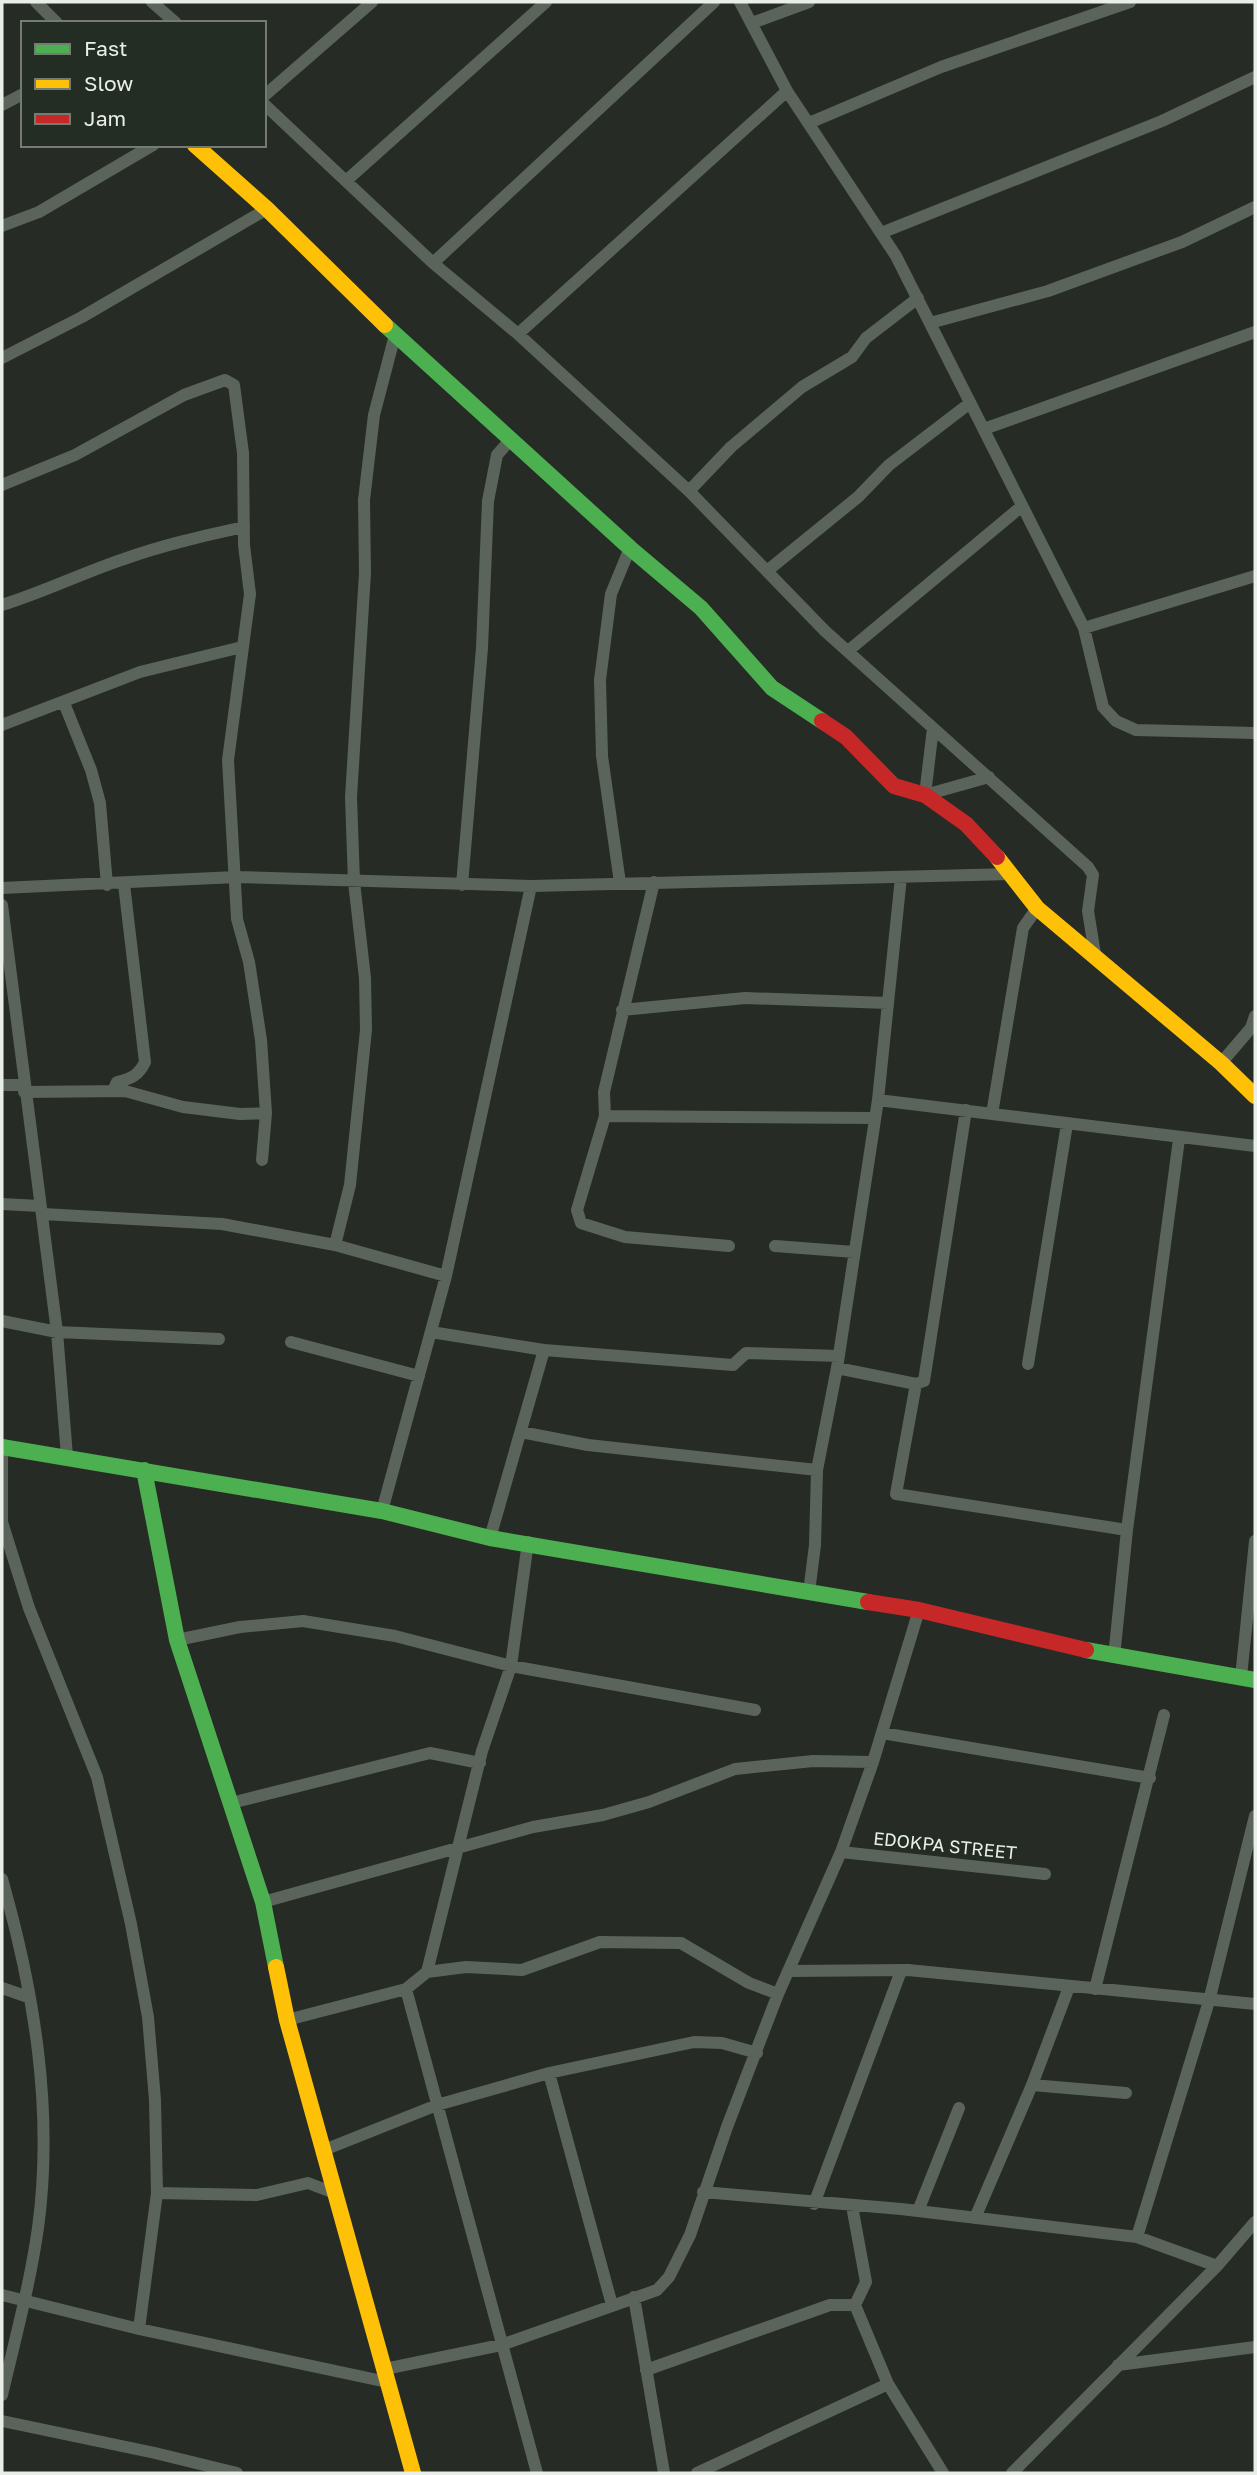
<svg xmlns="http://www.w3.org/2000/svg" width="1257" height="2475" font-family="'Golos Text',sans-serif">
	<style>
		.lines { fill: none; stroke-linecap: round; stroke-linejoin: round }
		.street { stroke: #5b645a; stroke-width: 12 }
		.fast { stroke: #4caf50; stroke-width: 16 }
		.slow { stroke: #ffc107; stroke-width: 16 }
		.jam { stroke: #c62828; stroke-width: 16 }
		.labels { text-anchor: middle; stroke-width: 5; stroke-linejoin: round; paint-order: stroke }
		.street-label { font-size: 18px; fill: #e9efe8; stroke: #242d23 }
	</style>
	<rect width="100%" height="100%" fill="#262b25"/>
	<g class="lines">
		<path class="street" d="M36,2L57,23
			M152,2L176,23
			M740,2L787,91L896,256L1084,628L1103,707L1116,721L1136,730L1255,733
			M752,23L809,2
			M264,96L372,2
			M264,104L433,263L518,334L689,491L825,631L1088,867L1093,875L1088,911L1095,954
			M2,105L23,94
			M809,123L941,67L1130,2
			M347,180L546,2
			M2,226L39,212L153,145
			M881,233L1162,121L1255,77
			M433,263L714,2
			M930,323L1048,291L1182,242L1255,207
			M518,334L787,91
			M2,358L82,317L267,209
			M984,429L1255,332
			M2,485L75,455L184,395L225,380L234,385L243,453L244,545L250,594L228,760L237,919L249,962L261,1040L266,1113L262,1160
			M689,491L731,447L802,387L852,357L866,338L918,298
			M767,571L858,497L889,465L970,403
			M2,605C44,592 82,573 124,559C163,545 203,536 244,527
			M1084,628L1255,576
			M848,651L1022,506
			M64,703L91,770L100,803L107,885
			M2,725L140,672L242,647
			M933,728L925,795L989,777
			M654,882L604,1092L605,1116L873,1118
			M620,883L602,756L600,680L611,594L630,548
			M462,885L482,648L488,501L497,455L511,439
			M2,888L236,877L531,886L1012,874
			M2,905L57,1332L67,1456
			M622,1010L745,998L888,1003
			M1221,1063L1251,1028L1255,1016
			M2,1085H23
			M113,1091L117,1082C131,1079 139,1075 145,1062L124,884
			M24,1092L125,1091L183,1107L240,1114L266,1113
			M878,1100L1255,1146
			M992,1114L1023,928L1037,908
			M605,1116L577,1210L581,1223L625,1237L729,1246
			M2,1204L39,1206
			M43,1214L222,1224L335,1245L446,1276
			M335,1245L350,1185L366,1030L365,978L354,882L351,797L365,573L364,500L374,415L395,335
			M775,1246L854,1252
			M2,1321L57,1332L219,1339
			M431,1332L544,1350L733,1365L746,1353L839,1356
			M291,1342L419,1376
			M1028,1364L1067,1124
			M837,1368L916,1384L924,1381L966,1110
			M916,1384L896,1494L1127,1530
			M521,1432L588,1445L817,1470
			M2,1447V1522L29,1608L97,1777L131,1924L148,2017L155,2100L157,2193L139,2329
			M382,1511L446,1276L531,886
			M490,1538L544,1350
			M809,1592L815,1545L817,1470L837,1368L878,1100L901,877
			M177,1640L240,1627L303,1621L395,1636L511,1666L755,1710
			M1114,1657L1127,1530L1179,1139
			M1241,1677L1255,1541
			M882,1733L1150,1778
			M231,1803L430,1753L480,1763
			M841,1852L1045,1874
			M2,1879C34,1991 54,2110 38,2228C30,2284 15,2340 2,2395
			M263,1902L533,1827L603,1815L649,1802L735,1769L813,1761L873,1762
			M788,1971L908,1970L1255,2004
			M427,1972L482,1751L511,1666L528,1542
			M2,1988L28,1997
			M406,1989L537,2473
			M1095,1989L1164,1715
			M287,2020L406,1989L427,1972L466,1967L522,1970L600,1942L681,1943L749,1983L778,1994
			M549,2073L612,2305
			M1032,2085L1126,2093
			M324,2150L437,2105L549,2073L694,2042L722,2043L757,2053
			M703,2192L901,2209L1137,2237L1217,2266
			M157,2193L257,2195L308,2183L337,2194
			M814,2204L901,1971
			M852,2206L866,2282L855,2305
			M918,2211L959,2108
			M975,2218L1032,2085L1069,1987
			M1137,2237L1209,2001L1255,1816
			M2,2295L139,2329L387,2382
			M634,2297L664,2473
			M855,2305L888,2384L943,2473
			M1118,2365L1255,2347
			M385,2369L501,2345L657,2290L669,2277L690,2235L727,2127L778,1994L841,1852L873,1762L919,1610
			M646,2370L830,2305H855
			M2,2421L155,2453L237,2473
			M697,2473L888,2384
			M1012,2473L1217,2266L1255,2222"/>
		<path class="fast" d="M385,325L630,548L701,608L772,688L822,721
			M2,1447L382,1511L490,1538L868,1602
			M144,1470L177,1640L263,1902L276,1967
			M1086,1650L1255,1680"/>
		<path class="slow" d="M195,145L267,209L385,325
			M997,857L1037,908L1221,1063L1255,1096
			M276,1967L287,2020L413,2473"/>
		<path class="jam" d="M822,721L846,737L894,786L925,795L966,824L997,857
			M868,1602L919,1610L1086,1650"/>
	</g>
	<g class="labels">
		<g class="street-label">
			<text transform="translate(945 1846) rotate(6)" y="6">EDOKPA STREET</text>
		</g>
	</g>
	<rect width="1257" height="2475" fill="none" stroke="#e9efe8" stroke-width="7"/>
	<rect x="21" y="21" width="245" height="126" fill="#242d23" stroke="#737b72" stroke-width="2"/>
	<rect x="35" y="44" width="35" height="10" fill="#4caf50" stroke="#737b72" stroke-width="2"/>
	<text x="84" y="56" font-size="21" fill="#e9efe8">Fast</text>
	<rect x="35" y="79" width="35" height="10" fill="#ffc107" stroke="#737b72" stroke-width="2"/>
	<text x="84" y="91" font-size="21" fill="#e9efe8">Slow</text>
	<rect x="35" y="114" width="35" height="10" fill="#c62828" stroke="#737b72" stroke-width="2"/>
	<text x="84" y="126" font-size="21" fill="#e9efe8">Jam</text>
</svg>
